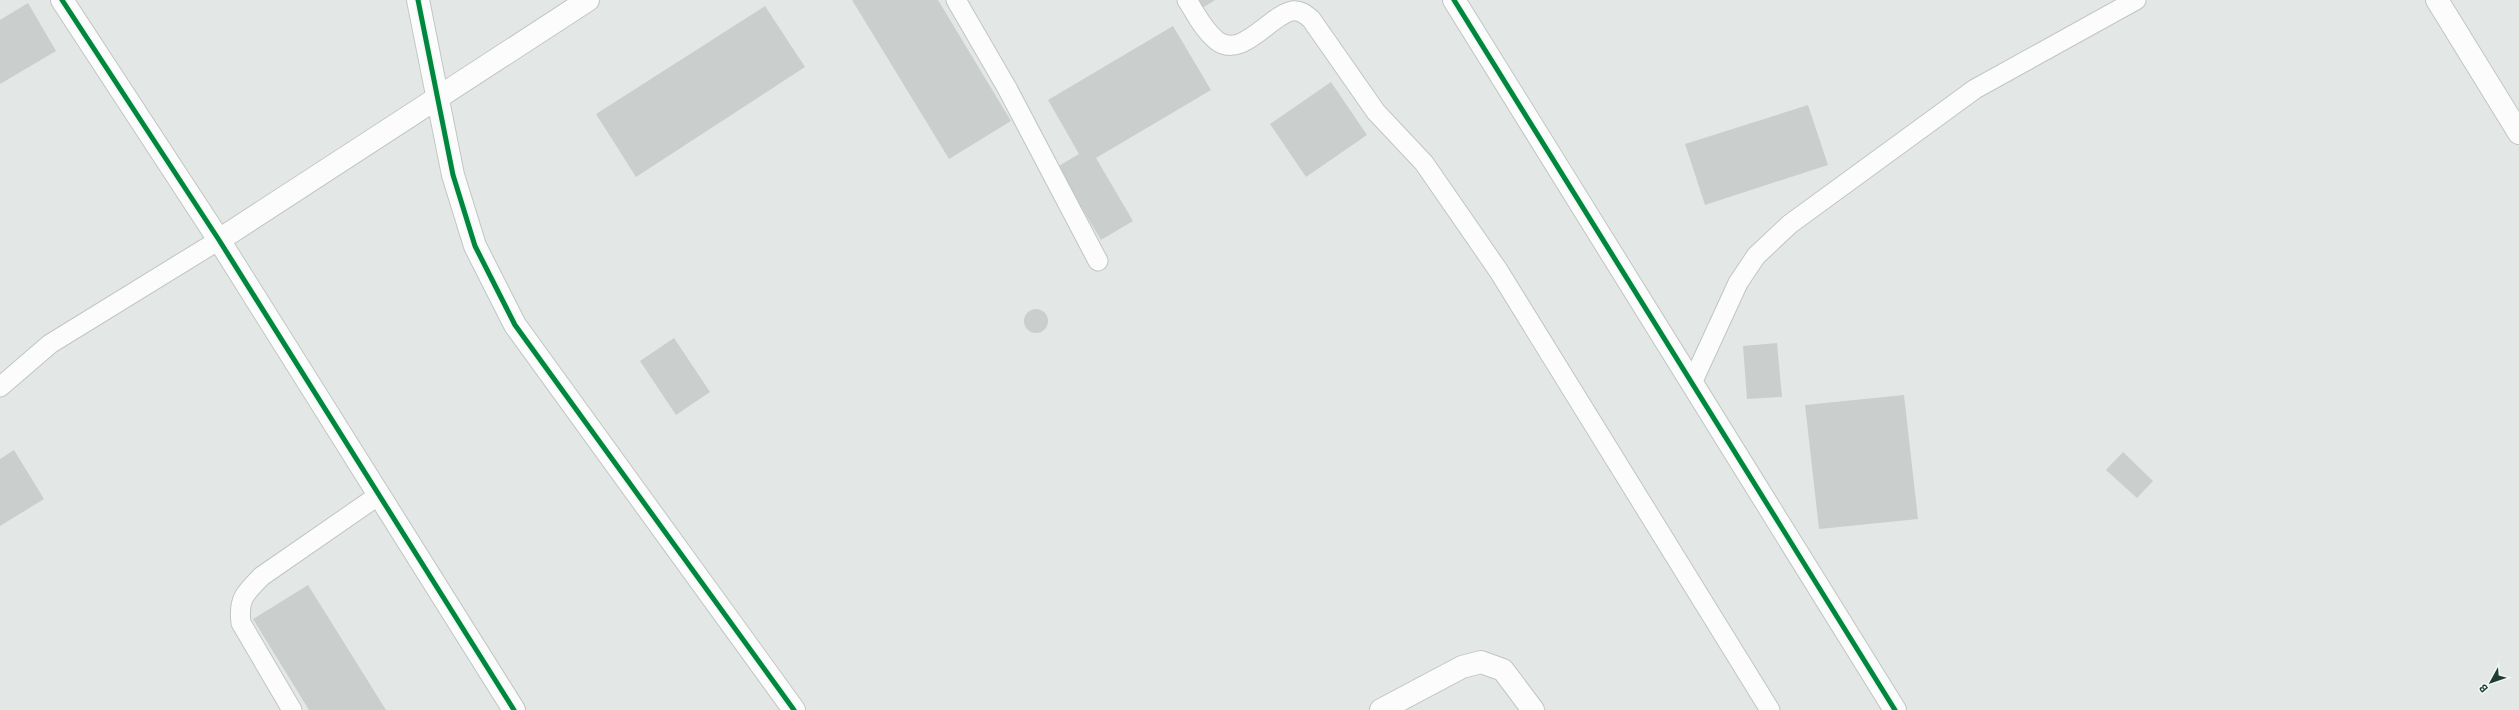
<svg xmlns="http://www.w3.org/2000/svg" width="2519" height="710" font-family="'PT Sans',sans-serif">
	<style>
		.building { fill: #cacfcd }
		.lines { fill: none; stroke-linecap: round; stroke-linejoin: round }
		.service-casing { stroke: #c0c5c3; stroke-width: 21 }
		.minor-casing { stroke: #c0c5c3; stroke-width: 24 }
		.service { stroke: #fbfcfb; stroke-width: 19 }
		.minor { stroke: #fbfcfb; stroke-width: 22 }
		.cycleway-casing { stroke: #f0f8f4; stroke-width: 8 }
		.cycleway { stroke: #00873e; stroke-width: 5 }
	</style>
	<rect width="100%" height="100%" fill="#e3e8e6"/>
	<path class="building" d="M852,0H938L1011,121L949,159Z
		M1196,0H1215L1201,9Z
		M28,3L56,51L0,84V20Z
		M765,6L805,67L636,177L596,114Z
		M1173,26L1211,90L1096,158L1133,221L1101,240L1057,167L1079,154L1048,100Z
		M1331,82L1367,135L1306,177L1270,124Z
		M1808,105L1828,165L1705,205L1685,144Z
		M1024 321a12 12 0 1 1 24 0a12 12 0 1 1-24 0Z
		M674,338L710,392L676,415L640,361Z
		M1777,343L1782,397L1747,399L1743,346Z
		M1904,395L1918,519L1819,529L1805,405Z
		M14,450L44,499L0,526V459Z
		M2123,452L2153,481L2137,498L2106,470Z
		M308,585L386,710H309L253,619Z"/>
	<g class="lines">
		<g class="service-casing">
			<path id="service" d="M956,0L1007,88L1098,261
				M1187,0C1196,14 1203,29 1216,40C1241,61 1270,15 1292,11C1300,10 1305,14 1311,19L1376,112L1424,163L1498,270L1770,710
				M1692,383L1738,283L1756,256L1790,224L1975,89L2136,0
				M0,387L50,344L219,240
				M292,710L241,623C238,599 245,593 262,576L379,495"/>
		</g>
		<g class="minor-casing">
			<path id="minor" d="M62,0L219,240L514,710
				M418,0L453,175L475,246L515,325L794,710
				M1454,0L1895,710
				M2437,0L2519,133
				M219,240L588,0
				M1381,710L1462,667L1481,662L1503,670L1533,710"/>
		</g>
		<use href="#service" class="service"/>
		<use href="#minor" class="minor"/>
		<g class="cycleway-casing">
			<path id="cycleway" d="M62,0L219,240L514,710
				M418,0L453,175L475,246L515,325L794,710
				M1454,0L1895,710"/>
		</g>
		<use href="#cycleway" class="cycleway"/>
	</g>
	<g transform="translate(2491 682) rotate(230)" stroke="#f0f8f4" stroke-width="3" paint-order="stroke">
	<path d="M0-3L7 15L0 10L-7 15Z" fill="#203b35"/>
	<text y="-6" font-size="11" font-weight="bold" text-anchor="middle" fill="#203b35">B</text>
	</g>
</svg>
